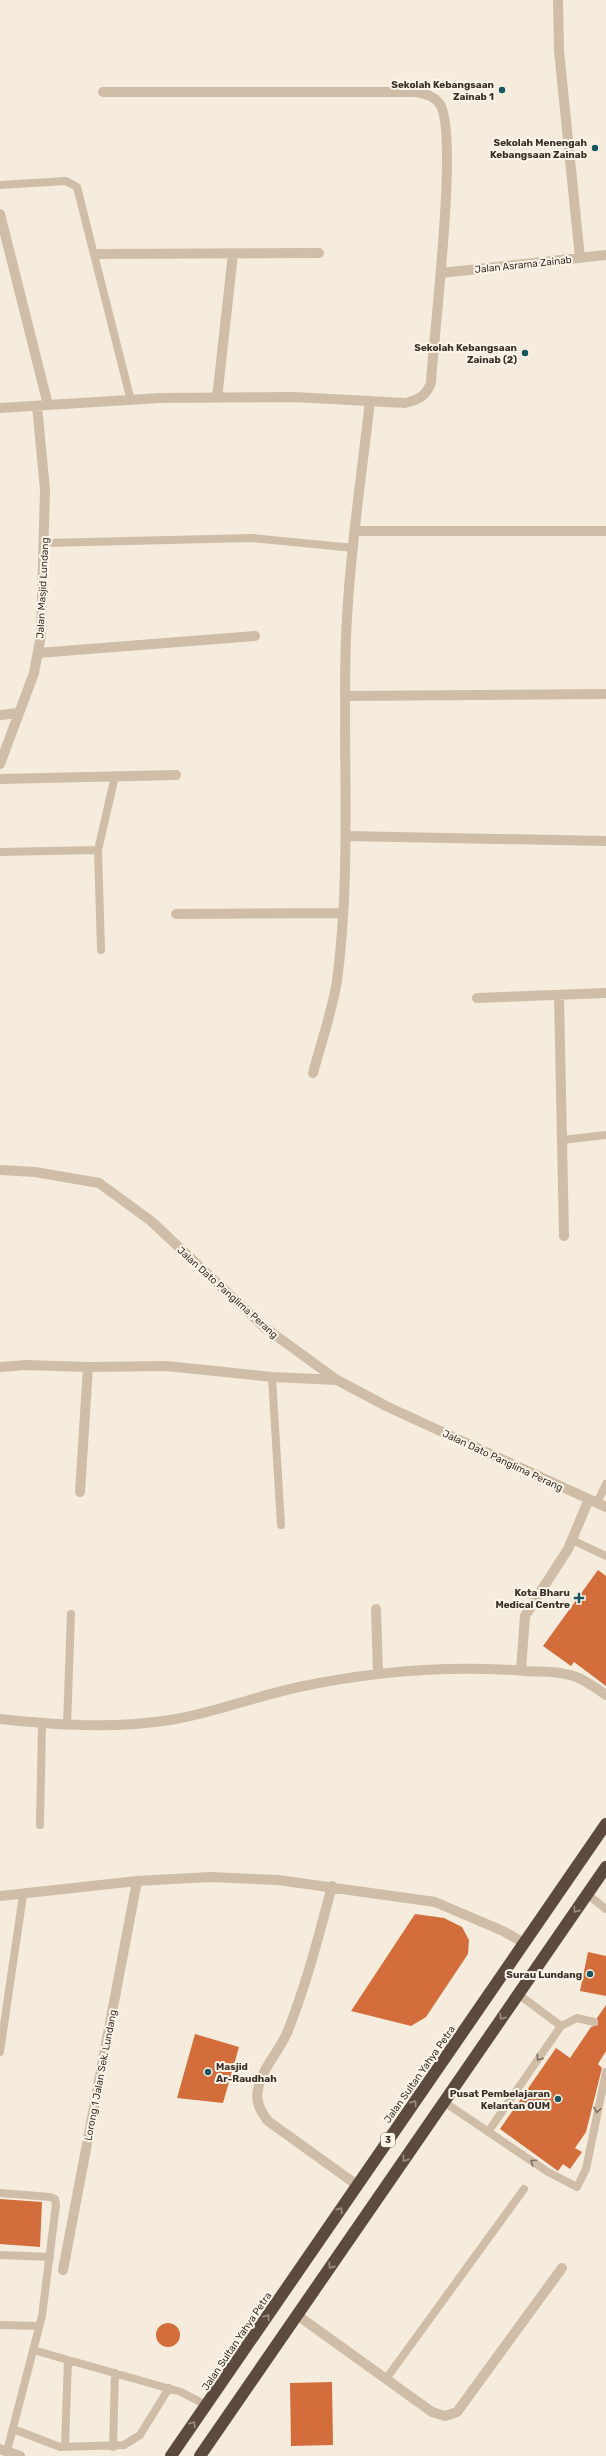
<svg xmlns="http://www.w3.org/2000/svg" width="606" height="2456" font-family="Rubik,sans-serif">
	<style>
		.building { fill: #d36e3c }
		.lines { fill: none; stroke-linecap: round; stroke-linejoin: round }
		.lane { stroke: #cfbda7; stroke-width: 8 }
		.street { stroke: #cfbda7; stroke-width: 10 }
		.highway { stroke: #5d4a3e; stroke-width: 12 }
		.oneway { stroke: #9d8e83 }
		.oneway2 { stroke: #7e6f61 }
		.poi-dot { fill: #185661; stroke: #fcf5ea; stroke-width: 1.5 }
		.labels { text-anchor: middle; stroke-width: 4; stroke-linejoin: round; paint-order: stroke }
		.shield { fill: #fcf5ea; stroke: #756b62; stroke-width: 1 }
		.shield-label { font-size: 9px; font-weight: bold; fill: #3b3028 }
		.poi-label { font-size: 10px; font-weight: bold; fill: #3b3028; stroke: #fcf5ea; text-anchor: end }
		.street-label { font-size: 10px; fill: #3b3028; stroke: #fcf5ea }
	</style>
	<rect width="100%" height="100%" fill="#f5ecdd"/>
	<path class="building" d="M598,1570L606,1576V1686L574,1662L571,1666L543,1646Z
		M415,1914L444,1918L462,1927L469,1940L468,1954L426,2017L411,2026L351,2011Z
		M588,1952L606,1956V1996L580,1991Z
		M606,2005V2051L598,2064L602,2068L586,2132L575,2148L582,2152L570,2169L563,2164L558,2171L500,2129L556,2048L570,2058L591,2027L598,2025L597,2018Z
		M195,2034L239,2047L223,2103L177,2098Z
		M0,2199L42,2202L40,2247L0,2244Z
		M156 2335a12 12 0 1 1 24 0a12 12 0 1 1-24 0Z
		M332,2382L333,2445L291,2446L290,2383Z"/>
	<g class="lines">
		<path class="lane" d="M0,185L66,181L77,187L131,401
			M45,543L252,538L354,548
			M0,852L98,850
			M101,950L98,850L115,776
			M562,1140L606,1135
			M272,1377L281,1525
			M597,1503L606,1484
			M572,1540L606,1556
			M67,1725L71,1614
			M40,1825L42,1724
			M587,1894L606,1909
			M518,1994L561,2026L577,2018L594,2022
			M0,2052L23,1895
			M444,2102L548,2172L577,2187L586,2169L606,2072
			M488,2132L561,2026
			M0,2193L50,2197L55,2199L56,2205L42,2316L7,2451
			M0,2255L50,2257
			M0,2325L39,2326
			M33,2350L181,2392L206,2405
			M386,2379L524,2189
			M13,2429L60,2447L124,2445L140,2435L169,2388
			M65,2447L68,2360
			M113,2447L115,2373"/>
		<path class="street" d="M558,0L559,51L580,258
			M0,214L48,405
			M95,254L319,253
			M441,273L606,255
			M217,398L233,254
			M0,408L160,398L294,397L405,403C418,400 426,396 431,383C433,339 460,128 439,103C433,95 424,93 415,92H103
			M356,531H606
			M38,653L255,636
			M345,696L606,694
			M0,715L18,713
			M0,764L34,673L41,635L45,490L37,406
			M0,779L176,775
			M346,836L606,841
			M176,914L343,913
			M559,996L564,1236
			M477,998L606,993
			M313,1073C321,1043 332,1012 337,981C352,867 342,752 346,638C349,559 361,480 370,401
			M0,1170L35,1172L99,1183L151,1221L264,1327L337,1380L388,1407L606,1507
			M0,1367L26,1365L88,1367L166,1366L272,1377L337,1380
			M80,1492L88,1367
			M376,1609L378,1673
			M521,1670L525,1616L568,1549L589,1499
			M0,1719C56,1725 114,1729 170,1720C214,1713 256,1696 299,1687C374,1671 449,1665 525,1671C538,1672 552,1671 565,1674C580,1676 593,1686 606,1695
			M332,1886C319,1935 306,1986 287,2033C279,2052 261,2069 258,2090C255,2102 261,2112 268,2121L357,2185
			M0,1896L137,1881L210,1877L278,1880L435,1902L503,1931L524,1943
			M63,2270L137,1881
			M297,2315L432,2412L445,2416L457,2412L562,2268
			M0,2449L20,2456"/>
		<path class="highway" d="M171,2456L606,1824
			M200,2456L606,1867"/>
	</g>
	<defs><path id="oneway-chevron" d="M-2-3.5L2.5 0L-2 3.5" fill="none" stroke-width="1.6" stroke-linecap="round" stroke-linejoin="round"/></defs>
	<g class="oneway">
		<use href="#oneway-chevron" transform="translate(576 1910) rotate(125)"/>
		<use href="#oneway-chevron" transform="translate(502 2017) rotate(125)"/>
		<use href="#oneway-chevron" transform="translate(414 2103) rotate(-55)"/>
		<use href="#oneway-chevron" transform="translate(405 2159) rotate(125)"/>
		<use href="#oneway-chevron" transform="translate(340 2210) rotate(-55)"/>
		<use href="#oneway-chevron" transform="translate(331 2266) rotate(125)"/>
		<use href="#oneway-chevron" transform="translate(267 2317) rotate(-56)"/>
		<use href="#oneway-chevron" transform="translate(193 2424) rotate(-55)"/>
	</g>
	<g class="oneway2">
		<use href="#oneway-chevron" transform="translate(539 2058) rotate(125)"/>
		<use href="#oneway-chevron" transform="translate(597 2110) rotate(102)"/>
		<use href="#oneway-chevron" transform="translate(533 2162) rotate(-146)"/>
	</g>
	<g class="poi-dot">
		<circle cx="502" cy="90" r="4"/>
		<circle cx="595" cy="148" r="4"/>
		<circle cx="525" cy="353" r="4"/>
		<path d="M577 1592h4v4h4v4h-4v4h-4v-4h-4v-4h4z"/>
		<circle cx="590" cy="1974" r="4"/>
		<circle cx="208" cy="2072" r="4"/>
		<circle cx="558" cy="2099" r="4"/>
	</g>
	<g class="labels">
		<rect class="shield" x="381" y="2133" width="14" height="14" rx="3"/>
		<g class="shield-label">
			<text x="388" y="2143">3</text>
		</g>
		<g class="poi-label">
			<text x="494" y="88">Sekolah Kebangsaan<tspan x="494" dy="12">Zainab 1</tspan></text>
			<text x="587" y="146">Sekolah Menengah<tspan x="587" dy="12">Kebangsaan Zainab</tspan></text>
			<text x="517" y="351">Sekolah Kebangsaan<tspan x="517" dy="12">Zainab (2)</tspan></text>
			<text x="570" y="1596">Kota Bharu<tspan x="570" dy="12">Medical Centre</tspan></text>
			<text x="582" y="1978">Surau Lundang</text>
			<text x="216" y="2070" text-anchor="start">Masjid<tspan x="216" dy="12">Ar-Raudhah</tspan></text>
			<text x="550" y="2097">Pusat Pembelajaran<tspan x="550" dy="12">Kelantan OUM</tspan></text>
		</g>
		<g class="street-label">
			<text transform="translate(523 264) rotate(-6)" y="4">Jalan Asrama Zainab</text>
			<text transform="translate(42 588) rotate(-87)" y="4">Jalan Masjid Lundang</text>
			<text transform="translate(228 1292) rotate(42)" y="4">Jalan Dato Panglima Perang</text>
			<text transform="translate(503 1460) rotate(25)" y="4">Jalan Dato Panglima Perang</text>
			<text transform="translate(419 2074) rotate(-55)" y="4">Jalan Sultan Yahya Petra</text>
			<text transform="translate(100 2075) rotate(-79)" y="4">Lorong 1 Jalan Sek. Lundang</text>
			<text transform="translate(236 2341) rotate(-56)" y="4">Jalan Sultan Yahya Petra</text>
		</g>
	</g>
</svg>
